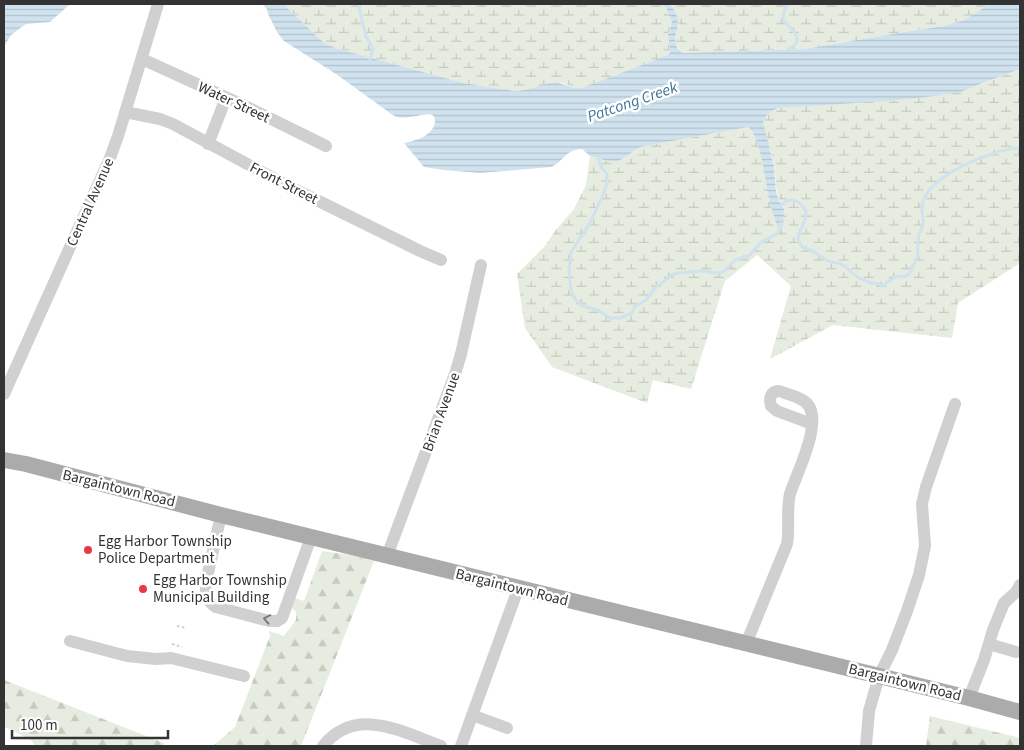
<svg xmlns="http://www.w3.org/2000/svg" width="1024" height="750" font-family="'Source Sans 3',sans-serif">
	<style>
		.forest { fill: url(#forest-firs) }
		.wetland { fill: url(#wetland-marsh) }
		.water { fill: url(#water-rules) }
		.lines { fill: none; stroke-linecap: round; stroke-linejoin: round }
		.stream { stroke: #cfe2ee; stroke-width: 3 }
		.path { stroke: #cdcdcd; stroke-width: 2; stroke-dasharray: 2.5 2.5; stroke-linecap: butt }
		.minor { stroke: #d0d0d0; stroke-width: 12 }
		.major { stroke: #ababab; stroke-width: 16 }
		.oneway { stroke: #7a7a7a }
		.poi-dot { fill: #e63946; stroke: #fff; stroke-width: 2 }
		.labels { text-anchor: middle; stroke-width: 5; stroke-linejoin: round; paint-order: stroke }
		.street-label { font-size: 15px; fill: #333; stroke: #fff }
		.poi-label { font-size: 15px; fill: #333; stroke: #fff; text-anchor: start }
		.water-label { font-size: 16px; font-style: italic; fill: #3f7597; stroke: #fff }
	</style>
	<defs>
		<pattern id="forest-firs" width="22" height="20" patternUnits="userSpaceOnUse" patternTransform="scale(1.25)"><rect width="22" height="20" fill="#e6ecdf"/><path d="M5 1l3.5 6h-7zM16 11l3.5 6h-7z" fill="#c6cbc0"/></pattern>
		<pattern id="wetland-marsh" width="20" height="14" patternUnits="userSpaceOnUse" patternTransform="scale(1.25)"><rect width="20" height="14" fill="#e6ecdf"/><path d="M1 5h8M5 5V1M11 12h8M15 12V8" fill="none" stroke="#c6cbc0"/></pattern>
		<pattern id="water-rules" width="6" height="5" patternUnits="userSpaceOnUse" patternTransform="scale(1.25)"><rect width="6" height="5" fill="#cfe2ee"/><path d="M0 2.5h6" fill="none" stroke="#b2c2cd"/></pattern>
	</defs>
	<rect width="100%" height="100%" fill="#fff"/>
	<path class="forest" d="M322,551L350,555L374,561L301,746H213L235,727L270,636L269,631L284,636L296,620V612L291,607L295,598L304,601Z
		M4,680L164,743V746H35L32,741L4,726Z
		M930,716L1020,738V746H926Z"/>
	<path class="wetland" d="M283,4H990L964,20L944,26L910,31L805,49L683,53C672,42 675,39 679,24L666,8L672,22L668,34L670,52L668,55L584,87L576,88L563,83L525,90L515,91L464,83L335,48L323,42Z
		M1020,69V263L958,303L952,338L833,325L770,359L791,286L757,255L725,281L691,389L653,380L647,403L552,367L525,328L517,274L545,246L555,231L574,209L586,185L590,156L608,161H619L640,147L748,127C762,138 767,192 773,210L784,207C773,193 777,180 774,164C771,151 766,138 763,126C762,116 771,111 778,108L977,86Z"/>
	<path class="water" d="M4,4H70L50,22L26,24L11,35L4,46Z
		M262,4H283L323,42L335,48L464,83L515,91L525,90L555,82L576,88L584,87L668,55L670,52L668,34L672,22L667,10L666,6L668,4C675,8 679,18 678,26C677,32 674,37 676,43C676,48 680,50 683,53L805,49L910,31L944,26L964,20L990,4H1020V69L960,92L927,97L887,101L778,108C771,111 765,115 763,122L774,166L776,192L779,200L784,209L783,226L779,227L777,226C775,218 772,211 770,203C766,186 761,137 748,127L640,147L619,161H608L590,156L582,149C564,150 565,161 551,167L480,173L444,170L424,167L404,143C415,141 433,136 435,122C435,120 435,116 432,115C427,112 407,120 397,117C396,117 391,114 390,113L336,74L284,41L277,32L268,14L267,9Z"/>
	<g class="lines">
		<path class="stream" d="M358,4L366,36L373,49L370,60
			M663,4L666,6
			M788,50C790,48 796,45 797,41C800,35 787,25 783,20C783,14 784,9 788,4
			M598,158L601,167L607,174V184L603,195L590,223L571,252L569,271L571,290L575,299L583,306L598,310L610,318H620L632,313L635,306L646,300L656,287L672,275L678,273L704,271L715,273H721L725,270L735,260L749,256L760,243L778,233L781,223
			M781,207C787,193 807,203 806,215C805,223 799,230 798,238L802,247L812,251L828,261L841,264L846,267L857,277L871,283H875L883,286C887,282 893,278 899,276C902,276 906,278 909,274C910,274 912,268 912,267C913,265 915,263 916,261C919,255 917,242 919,235C920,231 923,228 923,224C924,218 921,212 922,205C928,175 993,149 1020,148"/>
		<path class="path" d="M177,626L186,628
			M172,644L182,647"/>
		<path class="minor" d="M142,59L243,105L326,146
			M125,112L160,119L173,124L286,185L420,251L441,260
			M208,144L226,98
			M4,394L110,158L118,136L158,4
			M221,515L206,582C205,592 206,601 216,607L269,621H277L282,618L311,537
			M387,556L456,371L461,354L481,265
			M70,641L127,656L156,659L171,658L244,676
			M746,644L787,544C790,528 786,511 790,494C796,474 827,416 804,401C797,396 787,394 779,391C770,391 769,399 771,406L777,411L812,424
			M989,644L1016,652
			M969,698L984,660L993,630L1004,603L1016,592L1020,585
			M472,715L507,728
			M323,746C356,705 402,732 441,746
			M461,746L518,589
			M866,746L869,711L879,676L892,650L907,611L919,575L925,546L922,504L926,487L955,404"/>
		<path class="major" d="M4,460L26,464L221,515L969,698L1020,712"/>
	</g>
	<defs><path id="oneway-chevron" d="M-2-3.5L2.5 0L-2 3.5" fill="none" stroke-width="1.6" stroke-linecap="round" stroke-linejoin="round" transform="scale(1.25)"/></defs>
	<use class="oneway" href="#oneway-chevron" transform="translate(267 619) rotate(-169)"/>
	<g class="poi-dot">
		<circle cx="88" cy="550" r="5"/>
		<circle cx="143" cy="589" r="5"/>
	</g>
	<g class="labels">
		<g class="street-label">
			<text transform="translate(234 102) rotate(25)" y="5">Water Street</text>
			<text transform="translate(284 183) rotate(27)" y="5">Front Street</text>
			<text transform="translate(90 202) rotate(-66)" y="5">Central Avenue</text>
			<text transform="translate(441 412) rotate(-70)" y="5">Brian Avenue</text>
			<text transform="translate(119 488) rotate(14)" y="5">Bargaintown Road</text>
			<text transform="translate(512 587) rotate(14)" y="5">Bargaintown Road</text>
			<text transform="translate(905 682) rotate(14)" y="5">Bargaintown Road</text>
		</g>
		<g class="poi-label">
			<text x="98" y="546">Egg Harbor Township<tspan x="98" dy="17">Police Department</tspan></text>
			<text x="153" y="585">Egg Harbor Township<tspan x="153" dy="17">Municipal Building</tspan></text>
		</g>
		<g class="water-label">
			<text transform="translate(632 101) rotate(-19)" y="6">Patcong Creek</text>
		</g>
	</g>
	<rect width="1024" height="750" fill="none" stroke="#333333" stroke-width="10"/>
	<path d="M12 730v8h156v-8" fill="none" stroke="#333333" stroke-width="2.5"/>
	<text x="20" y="730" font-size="15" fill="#333333" stroke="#ffffff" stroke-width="4" paint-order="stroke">100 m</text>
</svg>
